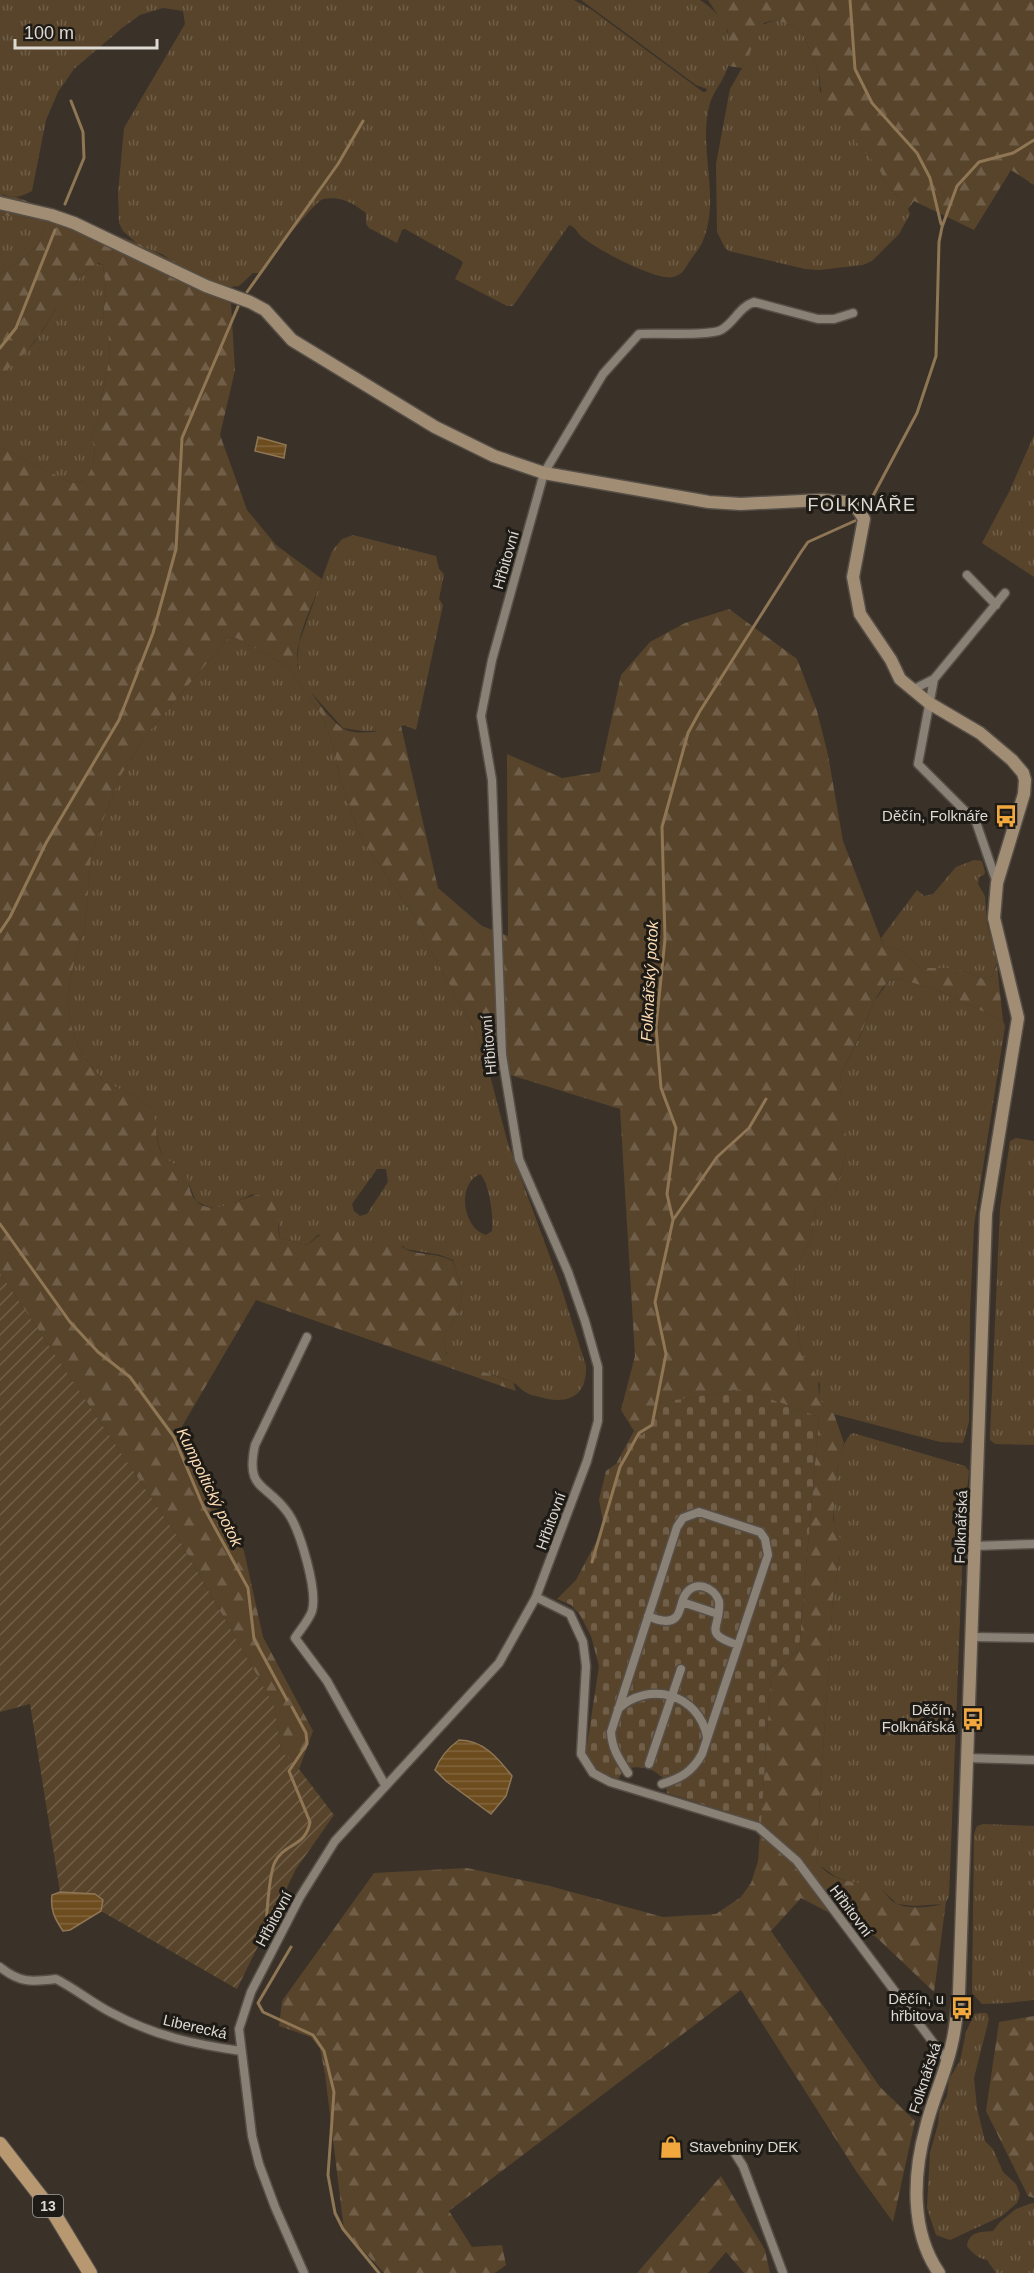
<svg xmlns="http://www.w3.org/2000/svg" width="1034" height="2273" font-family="Helvetica,sans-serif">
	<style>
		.grass { fill: url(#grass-tufts); fill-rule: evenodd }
		.forest { fill: url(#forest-firs) }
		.cemetery { fill: url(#cemetery-stones) }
		.garden { fill: url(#garden-furrows) }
		.water { fill: url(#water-rules); stroke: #8f7654; stroke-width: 1.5 }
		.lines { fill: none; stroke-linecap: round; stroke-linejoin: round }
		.stream { stroke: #8f7654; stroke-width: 3 }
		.street-casing { stroke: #564f47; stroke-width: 11 }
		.secondary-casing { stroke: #564f47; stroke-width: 15 }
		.primary-casing { stroke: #564f47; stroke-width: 16 }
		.street { stroke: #8a8176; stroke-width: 8 }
		.secondary { stroke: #a18d74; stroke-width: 12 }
		.primary { stroke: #b89871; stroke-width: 14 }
		.labels { text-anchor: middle; stroke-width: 6; stroke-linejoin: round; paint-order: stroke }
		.shield { fill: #1e1b16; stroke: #a4a09a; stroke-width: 1.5 }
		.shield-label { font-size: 14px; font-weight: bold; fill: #ded9d3 }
		.street-label { font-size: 15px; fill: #ded9d3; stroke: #1e1b16 }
		.poi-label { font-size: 15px; fill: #ded9d3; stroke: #1e1b16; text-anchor: end }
		.water-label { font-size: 16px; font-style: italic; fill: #fcdbb3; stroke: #1e1b16 }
		.quarter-label { font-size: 18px; letter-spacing: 1.5px; fill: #ded9d3; stroke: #1e1b16 }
	</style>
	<defs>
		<pattern id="grass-tufts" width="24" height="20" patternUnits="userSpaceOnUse" patternTransform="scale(1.5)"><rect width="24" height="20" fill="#58442b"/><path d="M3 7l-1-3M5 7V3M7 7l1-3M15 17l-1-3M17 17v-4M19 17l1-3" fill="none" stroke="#705e49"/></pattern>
		<pattern id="forest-firs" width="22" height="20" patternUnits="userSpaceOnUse" patternTransform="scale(1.5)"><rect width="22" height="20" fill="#58442b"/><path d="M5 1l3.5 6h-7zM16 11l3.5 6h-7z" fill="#705e49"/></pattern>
		<pattern id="cemetery-stones" width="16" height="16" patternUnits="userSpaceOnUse" patternTransform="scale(1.5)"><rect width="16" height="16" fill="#58442b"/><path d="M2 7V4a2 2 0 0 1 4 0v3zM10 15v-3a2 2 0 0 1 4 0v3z" fill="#705e49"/></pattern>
		<pattern id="garden-furrows" width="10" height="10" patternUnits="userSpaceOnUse" patternTransform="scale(1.5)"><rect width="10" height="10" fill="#58442b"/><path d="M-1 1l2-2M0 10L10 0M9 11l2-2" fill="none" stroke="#705e49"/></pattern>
		<pattern id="water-rules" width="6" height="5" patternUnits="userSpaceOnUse" patternTransform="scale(1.5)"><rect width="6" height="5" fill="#6d4c1e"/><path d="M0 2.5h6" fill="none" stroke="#81653e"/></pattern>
	</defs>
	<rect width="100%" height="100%" fill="#3a3229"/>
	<path class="grass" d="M0,0H574L592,10L703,92H706L707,89L696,85L581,0H700C711,7 726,20 728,34C730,43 730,57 728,66C725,79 714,90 710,103C697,149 722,198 702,243C698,251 693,256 689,262C685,269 682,275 673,277C656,281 596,249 582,237C577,233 576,227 569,225L513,306H507L455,279L463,263L462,261L405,229L402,230L397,243L369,228L366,224V213C352,203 342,196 323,199C315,201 267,262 259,273H253L239,286L230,287L212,281L176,264L162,254L141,247L123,231L119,223L118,193L124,128L185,24L183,11L163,8L140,15L122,28L74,69L58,92L46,120L32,191C22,197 9,200 0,192Z
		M775,20L791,25L803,33L819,74L820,91L878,167L886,183L908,209L910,214L899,234L872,261L863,265L819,270L805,269L729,251L725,248L717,232L716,164L730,89L742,68L762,25Z
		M0,215L38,219L44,223C46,246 17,263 0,274Z
		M96,264L103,265L106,290L103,316L108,330L110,354L97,425L91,435C97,451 96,467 84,480L72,483L0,447V377C10,365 23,356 33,344C53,318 67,282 96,264Z
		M1034,435V577L982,543L1009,492Z
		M353,535L436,556L439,569L444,574L439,599L443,605L416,730L404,725L385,731H362L343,728L308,689L301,677L297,662L299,643L332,551L342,539Z
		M229,637L236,638L288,666L323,717L335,752L339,775L360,836L417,921L428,946L474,1028L488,1068L507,1140L561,1287L586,1366C587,1397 567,1405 540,1397C536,1396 530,1395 527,1393C521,1390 518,1385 512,1382C495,1373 467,1371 452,1359C445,1353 444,1347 443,1338L458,1312L463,1293L453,1260L440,1255L406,1249L403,1246H374L364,1243L357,1237L318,1235L307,1245L280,1238L278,1221L253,1194L220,1209L206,1206L196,1201L183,1170L164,1158L159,1146L152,1109L131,1094L104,1082L81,1053L72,1029L68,1005L70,980L77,950L85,927L91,857L98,833L120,777L146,735ZM377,1169H386L388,1182L367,1214L360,1216L354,1211L352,1204ZM480,1174C489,1182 494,1217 492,1231L486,1235C463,1229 456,1184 480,1174Z
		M974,860L982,861L985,872L984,875L979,877L978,884L985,896L987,924L998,960L992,976L984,979L955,968H921L900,950L884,947L881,938L917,890L924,896L933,894L956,867Z
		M898,978L942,992L1003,1021L1005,1026L974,1225L970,1311L969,1422L963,1443L940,1442L834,1414L824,1406L819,1398L820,1384L804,1360L799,1342L798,1315L793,1293L796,1268L805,1248L811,1241L815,1211L834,1193L842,1170L846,1149L840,1086L841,1073L862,1032L873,1003L889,981Z
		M1016,1138L1034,1141V1445L995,1444L990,1440V1436L1000,1209L1010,1141Z
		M853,1433L965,1466L969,1471L964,1518L949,1896L946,1902L943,1904L914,1906L897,1904L877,1885L852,1883L836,1877L819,1865L816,1859L833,1596C835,1578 842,1559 840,1540C839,1534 834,1529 834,1523C832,1505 837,1440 853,1433Z
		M983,1824L1034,1826V2000L1008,2003L982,2004L972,1993L974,1834L977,1826Z
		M980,2013H987L989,2019L974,2078L977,2108L985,2141L993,2149L1003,2172L1016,2184L1020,2194L1017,2203L1002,2216L950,2240L936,2235L927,2208L930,2153L938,2124L939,2112L947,2096L949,2079L960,2061L966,2032L974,2014Z
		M1032,2203H1034V2273H996L987,2260C979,2259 971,2252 967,2246C969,2231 981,2232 993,2231L1000,2222L1016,2209Z"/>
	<path class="forest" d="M708,0H1034V185L1011,170L974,230L914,201L908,209L886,183L878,167L823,103L819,74L803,33L791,25L775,20L764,23L742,68L728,66V31Z
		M0,192L4,196L16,197L137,243L212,281L230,287L235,370L220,435L247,510L276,545L322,579C313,605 296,635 297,663C298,678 332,725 346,730C363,736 384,730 401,726L438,888L482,926L508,936L507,754L562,778L600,772L621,675L650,642L685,623L729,609L797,659L817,711L828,755L843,841L884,947L900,950L921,968H955L984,979L992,976L997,965L1003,1021L942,992L898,978L889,981L883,987L873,1003L862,1031L841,1073L840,1086L846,1136V1149L842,1170L834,1193L815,1211L811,1241L805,1248L796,1268L793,1293L798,1315L799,1342L804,1360L818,1378L819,1398L824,1406L834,1414L844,1443L837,1470L833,1519L835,1528L840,1538L841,1550L833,1596L816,1859C826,1880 853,1884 874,1883C883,1888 887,1898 895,1903C907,1910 935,1908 946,1902L934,1992L876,1937L801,1898L771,1931L880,2087L915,2121L893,2222L856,2171L741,1990L449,2211L472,2247L502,2245L506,2265L495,2273H384L344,2230L325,2074L320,2049L311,2037L279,2026L282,2001L374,1873L467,1868L550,1886L663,1917L716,1914L741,1897L751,1883L758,1861L771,1677L799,1649L819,1417L743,1389L658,1403L652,1425L642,1435L634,1431L621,1410L635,1356L620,1109L488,1068L474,1028L428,946L417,921L360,836L339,775L335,752L323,717L288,666L236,638L229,637L146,735L120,777L98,833L91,857L85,927L77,950L70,980L68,1005L72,1029L81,1053L104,1082L131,1094L152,1109C158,1124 154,1145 165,1158C170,1164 180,1166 184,1171C190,1179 188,1193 196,1201C222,1225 262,1173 275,1206C279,1216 277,1227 280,1238L307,1245C316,1239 323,1230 335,1229C357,1226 355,1241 372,1245C379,1247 387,1243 395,1244C400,1245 403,1247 407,1250C420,1255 437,1253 453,1261L463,1293L458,1312L443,1338L446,1353L458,1363L513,1382L516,1391L256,1300L177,1435L244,1551L263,1637L313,1731L299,1769L281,1751L274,1705L177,1536L0,1273V447L72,483L84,480C96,467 97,451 91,435L97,425L110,354L108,331L103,316L106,290L103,265L99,263C75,271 49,323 33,343C24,356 11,365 0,377V274C17,263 46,246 44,223L38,219L0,215Z
		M1034,2016V2198L1028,2196L986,2111L999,2022Z
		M721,2176L765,2250L770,2273H744L726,2252L708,2273H637Z"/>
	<path class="cemetery" d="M743,1389L819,1417L799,1649L771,1677L761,1823L667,1793L666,1780C650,1767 647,1766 626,1768L618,1779C602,1774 592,1768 586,1752L599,1666L591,1636L580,1615L571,1605L557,1599L576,1580L604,1527L599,1500L606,1471L616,1464L634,1431L642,1435L652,1425L657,1403Z"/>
	<path class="garden" d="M0,1273L177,1536L274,1705L281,1751L299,1769L334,1815L296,1869L237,1989L101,1911L103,1900L95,1894L60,1892L30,1704L0,1712Z"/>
	<path class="water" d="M258,437L286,445L284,458L255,451Z
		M459,1740C483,1740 498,1758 512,1776L506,1796L491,1814L446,1781L435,1770C440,1757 448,1748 459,1740Z
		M60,1892L95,1894L103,1900L101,1911L70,1930L63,1931C55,1919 50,1910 52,1895Z"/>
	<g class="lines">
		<path class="stream" d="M850,0L855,69L872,103L917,153L930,178L941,224
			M65,204L84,158L83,132L71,101
			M247,292L338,164L363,121
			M0,348L16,328L55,230
			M866,509L917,413L936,356L939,242L942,227L957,186L979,162L1013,153L1034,140
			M0,932L10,917L46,843L119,720L153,633L176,549L182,438L240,302
			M673,1220L717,1157L749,1128L766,1099
			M0,1224L70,1322L98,1352L130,1377L174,1437L203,1506L248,1588L254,1639L287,1700
			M592,1562L620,1467L639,1433L652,1425L666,1354L655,1302L673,1220L667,1194L676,1128L661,1088L656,1027L665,939L662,827L688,733L700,711L801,552L808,542L859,519
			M265,1936C267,1919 268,1875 275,1862C284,1843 306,1847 310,1822L289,1771L307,1744L306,1733L292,1707
			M291,1947L258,2003L263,2012L313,2035L324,2051L334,2092L328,2175L335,2213L343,2229L379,2273"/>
		<g class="street-casing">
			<path id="street" d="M967,575L996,605
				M914,689L934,679
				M997,883L976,822L918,764L934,679L1005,593
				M307,1337L255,1445C245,1491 266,1482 288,1513C300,1530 318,1591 312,1611C309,1620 300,1630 295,1638L327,1681L385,1785
				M975,1546L1034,1544
				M536,1597L570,1614L583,1642L586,1666L581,1754L593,1773L610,1782L758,1827L797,1861L947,2061
				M682,1602L718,1614
				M648,1616C655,1619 669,1625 676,1617C681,1612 681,1601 685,1595C695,1579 714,1587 719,1601C722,1628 700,1633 738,1645
				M972,1637L1034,1638
				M618,1709C649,1680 699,1694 707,1737
				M966,1758L1034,1760
				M649,1764L681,1669
				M628,1773C619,1759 612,1749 611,1732L677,1527L683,1518L699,1512L760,1532L765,1539L768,1555L702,1754C692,1772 681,1778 662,1784
				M0,1967C20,1983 31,1982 56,1979C76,1989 92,2003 112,2013C155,2036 193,2044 241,2051
				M731,2147L743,2166L783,2273
				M304,2273L275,2207L259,2164L252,2136L239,2029L251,1992L300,1897L335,1841L499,1663L536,1597L587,1461L598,1421V1367L585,1321L568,1272L519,1159L502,1055L492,780L481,716L492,660L544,473L603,374L639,334C656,333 710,336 721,330C734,323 739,307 754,302L818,319H834L853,313"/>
		</g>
		<g class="secondary-casing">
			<path id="secondary" d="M0,203L51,215L74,223L206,286L250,302L265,310L292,340L435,427L494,456L544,473L709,502L741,504L822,500L846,502L857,508L864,519L853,577L860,614L891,660L900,679L929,703L980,733L1012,760L1023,773L1025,780L1024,794L997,883L994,918L1018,1018L986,1214L959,1993C957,2010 956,2027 952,2043C946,2072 933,2098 926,2127C913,2174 910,2231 939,2273"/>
		</g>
		<g class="primary-casing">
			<path id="primary" d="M0,2144L55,2215L90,2273"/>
		</g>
		<use href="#street" class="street"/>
		<use href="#secondary" class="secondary"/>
		<use href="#primary" class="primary"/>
	</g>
	<defs>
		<g id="bus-bare" transform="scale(1.8)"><path d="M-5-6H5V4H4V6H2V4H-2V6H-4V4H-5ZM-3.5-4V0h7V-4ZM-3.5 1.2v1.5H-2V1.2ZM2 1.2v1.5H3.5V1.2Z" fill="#efa73e" stroke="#1e1b16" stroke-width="2.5" paint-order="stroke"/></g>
		<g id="shop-bare" transform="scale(1.8)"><path d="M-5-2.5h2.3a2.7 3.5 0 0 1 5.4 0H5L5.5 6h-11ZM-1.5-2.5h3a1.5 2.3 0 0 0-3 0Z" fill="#efa73e" stroke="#1e1b16" stroke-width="2.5" paint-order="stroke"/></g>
	</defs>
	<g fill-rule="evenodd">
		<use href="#bus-bare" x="1006" y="816"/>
		<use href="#bus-bare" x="973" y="1719"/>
		<use href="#bus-bare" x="962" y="2008"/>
		<use href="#shop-bare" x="671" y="2147"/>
	</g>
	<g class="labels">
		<rect class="shield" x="33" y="2195" width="30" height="22" rx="4.5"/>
		<g class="shield-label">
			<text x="48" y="2211">13</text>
		</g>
		<g class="street-label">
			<text transform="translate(506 560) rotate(-74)" y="5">Hřbitovní</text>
			<text transform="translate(489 1045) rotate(-95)" y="5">Hřbitovní</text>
			<text transform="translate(551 1521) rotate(-70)" y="5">Hřbitovní</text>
			<text transform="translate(961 1527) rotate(-88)" y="5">Folknářská</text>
			<text transform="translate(851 1911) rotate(53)" y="5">Hřbitovní</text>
			<text transform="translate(274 1919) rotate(-62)" y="5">Hřbitovní</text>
			<text transform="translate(195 2027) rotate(13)" y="5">Liberecká</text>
			<text transform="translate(925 2078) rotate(-72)" y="5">Folknářská</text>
		</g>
		<g class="poi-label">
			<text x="988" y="821">Děčín, Folknáře</text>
			<text x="955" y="1715">Děčín,<tspan x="955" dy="17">Folknářská</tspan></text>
			<text x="944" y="2004">Děčín, u<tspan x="944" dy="17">hřbitova</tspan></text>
			<text x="689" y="2152" text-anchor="start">Stavebniny DEK</text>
		</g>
		<g class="water-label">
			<text transform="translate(649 981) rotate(-87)" y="6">Folknářský potok</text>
			<text transform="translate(210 1487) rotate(64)" y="6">Kumpoltický potok</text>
		</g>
		<g class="quarter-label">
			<text x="862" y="511">FOLKNÁŘE</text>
		</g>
	</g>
	<path d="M15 39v9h142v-9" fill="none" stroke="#ded9d3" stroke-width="3"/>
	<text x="24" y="39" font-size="18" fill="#ded9d3" stroke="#1e1b16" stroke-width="4.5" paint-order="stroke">100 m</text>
</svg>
